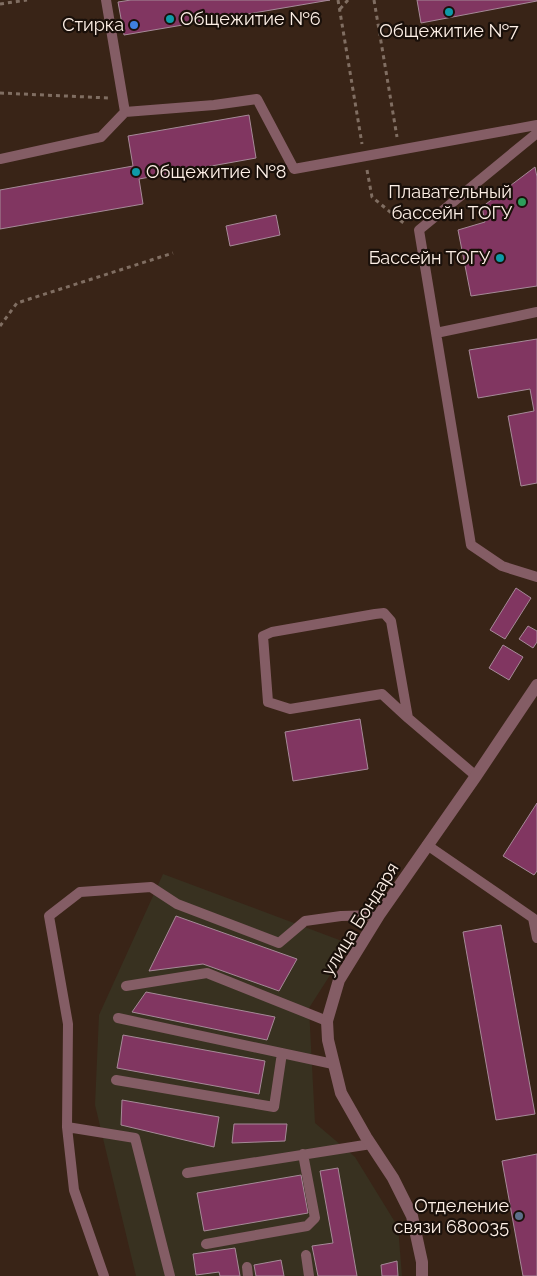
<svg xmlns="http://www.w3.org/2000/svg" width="537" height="1276" font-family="Raleway,sans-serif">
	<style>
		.industrial { fill: #383120 }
		.building { fill: #813661; stroke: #a68a98 }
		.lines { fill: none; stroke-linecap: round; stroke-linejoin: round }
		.path { stroke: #806e62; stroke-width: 3; stroke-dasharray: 4 4; stroke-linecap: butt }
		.service { stroke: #845d65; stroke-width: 10 }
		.minor { stroke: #845d65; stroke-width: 12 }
		.culture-dot { fill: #0f9aa8; stroke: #1a100a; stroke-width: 2 }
		.shop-dot { fill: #3f7fe0; stroke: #1a100a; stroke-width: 2 }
		.leisure-dot { fill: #2e9e5b; stroke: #1a100a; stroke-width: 2 }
		.service-dot { fill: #5c6f8a; stroke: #1a100a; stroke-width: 2 }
		.labels { text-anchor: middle; stroke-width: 4.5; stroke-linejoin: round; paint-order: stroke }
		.poi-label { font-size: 18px; fill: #fef0e7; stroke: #1a100a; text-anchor: end }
		.street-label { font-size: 18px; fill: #fef0e7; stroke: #1a100a }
	</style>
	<rect width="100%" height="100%" fill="#392417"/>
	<path class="industrial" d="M163,874L350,944L309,1008L315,1123L355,1157L398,1227L402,1276H136L95,1105L99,1015Z"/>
	<path class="building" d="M131,0H330L124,35L118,2Z
		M417,0H537V1L421,23Z
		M249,115L256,158L139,179L143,204L0,229V190L133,166L128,136Z
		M535,167L537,177V286L471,296L458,230L485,222L482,207Z
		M276,215L280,235L230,246L226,226Z
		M537,339V483L521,486L508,416L534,411L530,389L478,398L469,350Z
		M516,588L531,598L505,639L490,630Z
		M528,626L537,631V642L533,648L519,639Z
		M503,645L523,657L509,680L489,668Z
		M360,719L368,769L293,781L285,732Z
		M537,803V871L534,875L503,856Z
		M176,916L297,959L279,991L203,964L149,971Z
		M501,925L535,1114L496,1120L463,932Z
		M146,992L275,1017L267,1040L132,1012Z
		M123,1035L265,1061L259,1094L117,1068Z
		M122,1100L219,1117L214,1147L121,1125Z
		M234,1124H287L285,1141L232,1143Z
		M537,1154V1276H523L502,1161Z
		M338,1168L357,1276H318L312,1246L333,1243L320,1171Z
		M301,1175L308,1213L204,1231L197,1193Z
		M235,1248L240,1276H220L219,1272L196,1275L193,1254Z
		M281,1260L284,1276H256L254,1265Z
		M397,1261L398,1276H382L381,1265Z"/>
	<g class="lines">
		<path class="path" d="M338,0L362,144
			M374,0L397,137
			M0,4L27,0
			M340,9L348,0
			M0,93L109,98
			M367,170L372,197L406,225
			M0,326L17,303L173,253"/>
		<path class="service" d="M106,0L125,112
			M537,133L419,230L471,545L502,566L537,577
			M0,159L101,137L125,112L214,105L257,99L294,169L537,125
			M436,333L537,312
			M408,718L391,621L384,613L375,614L272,632L263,636L268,702L290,709L382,694L408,718L476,776
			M427,845L533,918L537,938
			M126,986L207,973L327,1021
			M118,1018L333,1064
			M116,1080L274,1107L282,1053
			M67,1127L68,1024L49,916L80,892L151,887L177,904L279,943L305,921L341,916L379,915
			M187,1173L371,1144
			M206,1244L307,1226L315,1218L303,1154
			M306,1255L309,1276
			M247,1267L248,1276
			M104,1276L74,1190L67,1127L135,1138L170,1276"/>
		<path class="minor" d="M422,1276V1262L412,1216L393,1178L366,1137L341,1093L328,1040L327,1021L339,980L379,915L476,776L537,685"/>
	</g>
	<g class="culture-dot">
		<circle cx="449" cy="12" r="5"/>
		<circle cx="170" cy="19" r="5"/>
		<circle cx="136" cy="172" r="5"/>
		<circle cx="500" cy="258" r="5"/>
	</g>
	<circle class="shop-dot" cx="134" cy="25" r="5"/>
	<circle class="leisure-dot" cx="522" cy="202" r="5"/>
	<circle class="service-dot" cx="519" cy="1216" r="5"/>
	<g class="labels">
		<g class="poi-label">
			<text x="180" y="25" text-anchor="start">Общежитие №6</text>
			<text x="124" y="31">Стирка</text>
			<text x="449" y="37" text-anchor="middle">Общежитие №7</text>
			<text x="146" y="178" text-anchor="start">Общежитие №8</text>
			<text x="512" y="198">Плавательный<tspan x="512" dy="21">бассейн ТОГУ</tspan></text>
			<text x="490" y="264">Бассейн ТОГУ</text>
			<text x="509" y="1212">Отделение<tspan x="509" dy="21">связи 680035</tspan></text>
		</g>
		<g class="street-label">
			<text transform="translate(360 919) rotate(-58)" y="6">улица Бондаря</text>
		</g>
	</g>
</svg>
